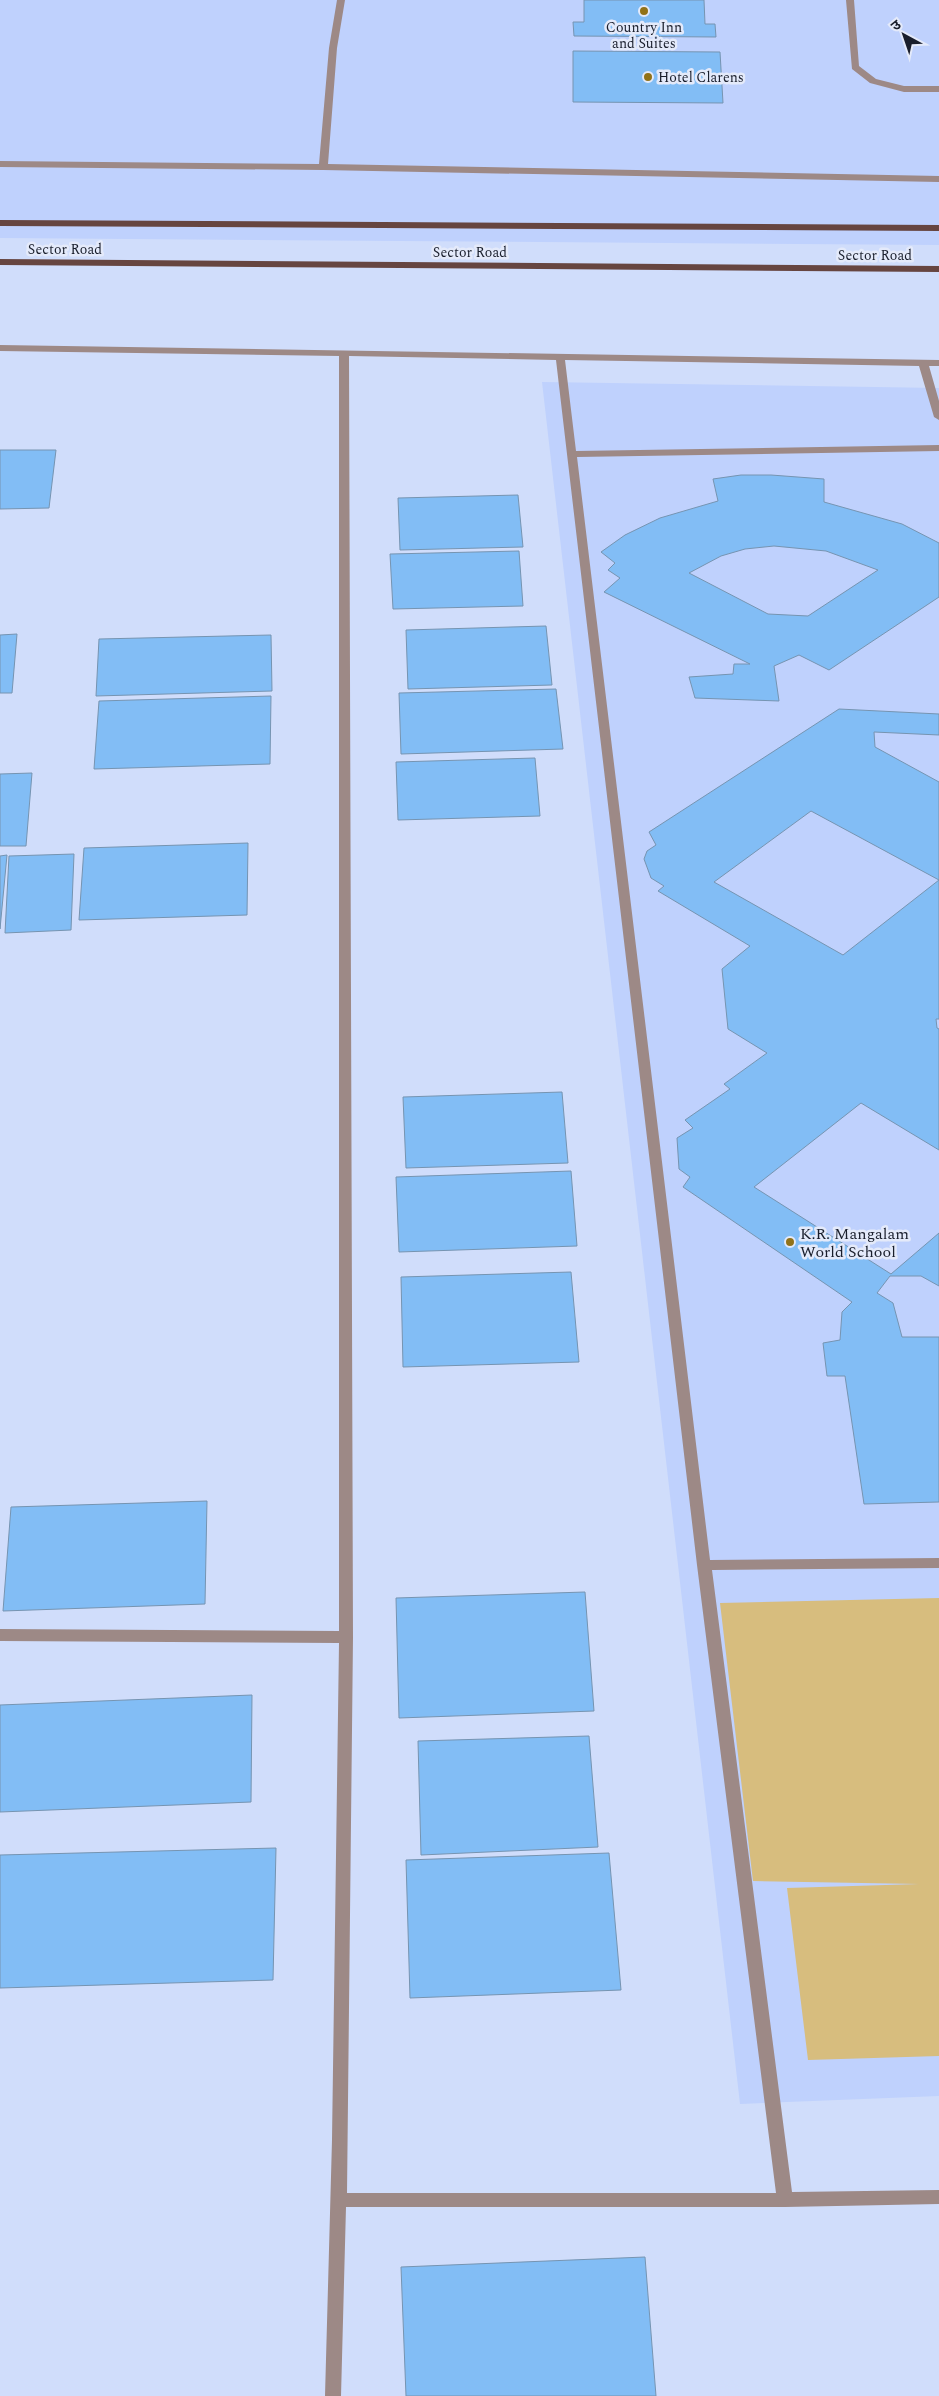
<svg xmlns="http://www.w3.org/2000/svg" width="939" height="2396" font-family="Spectral,'Noto Sans Devanagari',serif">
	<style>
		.built { fill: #bfd1fd }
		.green { fill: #d7bd7e }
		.building { fill: #82bdf5; stroke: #7694b1; fill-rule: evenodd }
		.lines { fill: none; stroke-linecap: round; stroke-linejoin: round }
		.minor { fill: #9d8986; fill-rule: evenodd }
		.major { fill: #664540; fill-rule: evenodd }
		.poi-dot { fill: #917218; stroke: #e4eafa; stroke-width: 2 }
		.labels { text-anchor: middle; stroke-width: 5; stroke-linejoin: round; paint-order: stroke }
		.far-poi-label { font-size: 14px; fill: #191e2c; stroke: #e4eafa }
		.far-street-label { font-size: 14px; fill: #191e2c; stroke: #e4eafa }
		.poi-label { font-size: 16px; fill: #191e2c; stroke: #e4eafa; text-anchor: start }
	</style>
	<rect width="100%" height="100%" fill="#d0ddfb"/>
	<path class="built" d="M0,0H939V245L0,238Z
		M542,382L939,388V2096L740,2104Z"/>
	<path class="green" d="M939,1598V2056L808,2060L787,1888L919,1884L753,1881L720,1603Z"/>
	<path class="building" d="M584,0H704L705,24H715L716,37L574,36L573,22H584Z
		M573,51L720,52L723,103L573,102Z
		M0,450H56L49,508L0,509Z
		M741,475H771L824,479V502L902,524L939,543V597L829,670L799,655L774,666L779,701L695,698L689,677L733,674L734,664H750L604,592L620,578L608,570L615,563L601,552L625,535L660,518L718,501L713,479ZM774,546L826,551L878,570L808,616L768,614L689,573L721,556L745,549Z
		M518,495L523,547L400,550L398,498Z
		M519,551L523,606L393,609L390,554Z
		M546,626L552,685L408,689L406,630Z
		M17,634L12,693H0V635Z
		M271,635L272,691L96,696L99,639Z
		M556,689L563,749L401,754L399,693Z
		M271,696L270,764L94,769L99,701Z
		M839,709L939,714V735L874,732L875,747L939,782V1019H936L937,1028L939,1029V1150L861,1103L754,1187L891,1274L939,1233V1286L921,1276H890L877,1293L893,1303L902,1337H939V1502L864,1504L845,1376H827L823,1343L840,1340L842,1312L852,1302L683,1187L690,1177L679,1169L677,1138L693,1128L685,1120L730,1089L724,1084L767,1053L728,1029L722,969L750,946L658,891L664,886L651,878L644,859L647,851L656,845L649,832ZM811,811L939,880L843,955L714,882Z
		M535,758L540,816L398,820L396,762Z
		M32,773L26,846H0V774Z
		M248,843L247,915L79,920L84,848Z
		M74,854L71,930L5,933L9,856Z
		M7,855L0,929V856Z
		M562,1092L568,1163L406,1168L403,1097Z
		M571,1171L577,1246L399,1252L396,1177Z
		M571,1272L579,1362L403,1367L401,1277Z
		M207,1501L205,1604L3,1611L11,1507Z
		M585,1592L594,1711L399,1718L396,1598Z
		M252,1695L251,1802L0,1812V1705Z
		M589,1736L598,1847L421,1855L418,1741Z
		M276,1848L273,1980L0,1988V1855Z
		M609,1853L621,1990L410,1998L406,1860Z
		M645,2257L656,2396H406L401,2267Z"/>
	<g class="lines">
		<path class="minor" d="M337,0H345L337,48L328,164L939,176V182L323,170L0,167V161L319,164L329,48Z
			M846,0H854L859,66L876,79L904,86H939V92H904L870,83L852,69Z
			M0,345L939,360V366H929L939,401V420L934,417L919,366L565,360L576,451L939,445V451L577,457L710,1560L939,1558V1568L712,1570L792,2192L939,2190V2204L785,2207H346L341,2396H325L332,2140L339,1643L0,1641V1629L339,1631V356L0,351ZM349,356L556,360L697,1565L776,2193H347L353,1637Z"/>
		<path class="major" d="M0,220L939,225V231L0,226Z
			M0,259L939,266V272L0,265Z"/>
	</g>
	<g class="poi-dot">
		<circle cx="644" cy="11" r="5"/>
		<circle cx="648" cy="77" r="5"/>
		<circle cx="790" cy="1242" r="5"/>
	</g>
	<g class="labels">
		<g class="far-poi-label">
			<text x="644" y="32">Country Inn<tspan x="644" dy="16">and Suites</tspan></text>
			<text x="658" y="82" text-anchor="start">Hotel Clarens</text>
		</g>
		<g class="far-street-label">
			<text x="65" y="254">Sector Road</text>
			<text x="470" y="257">Sector Road</text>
			<text x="875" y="260">Sector Road</text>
		</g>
		<g class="poi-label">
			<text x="800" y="1239">K.R. Mangalam<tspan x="800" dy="18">World School</tspan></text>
		</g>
	</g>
	<g transform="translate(904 35) rotate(320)" stroke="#e4eafa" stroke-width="4" paint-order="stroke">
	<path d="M0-4L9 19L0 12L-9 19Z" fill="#191e2c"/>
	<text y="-8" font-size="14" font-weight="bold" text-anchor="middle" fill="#191e2c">उ</text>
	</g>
</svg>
